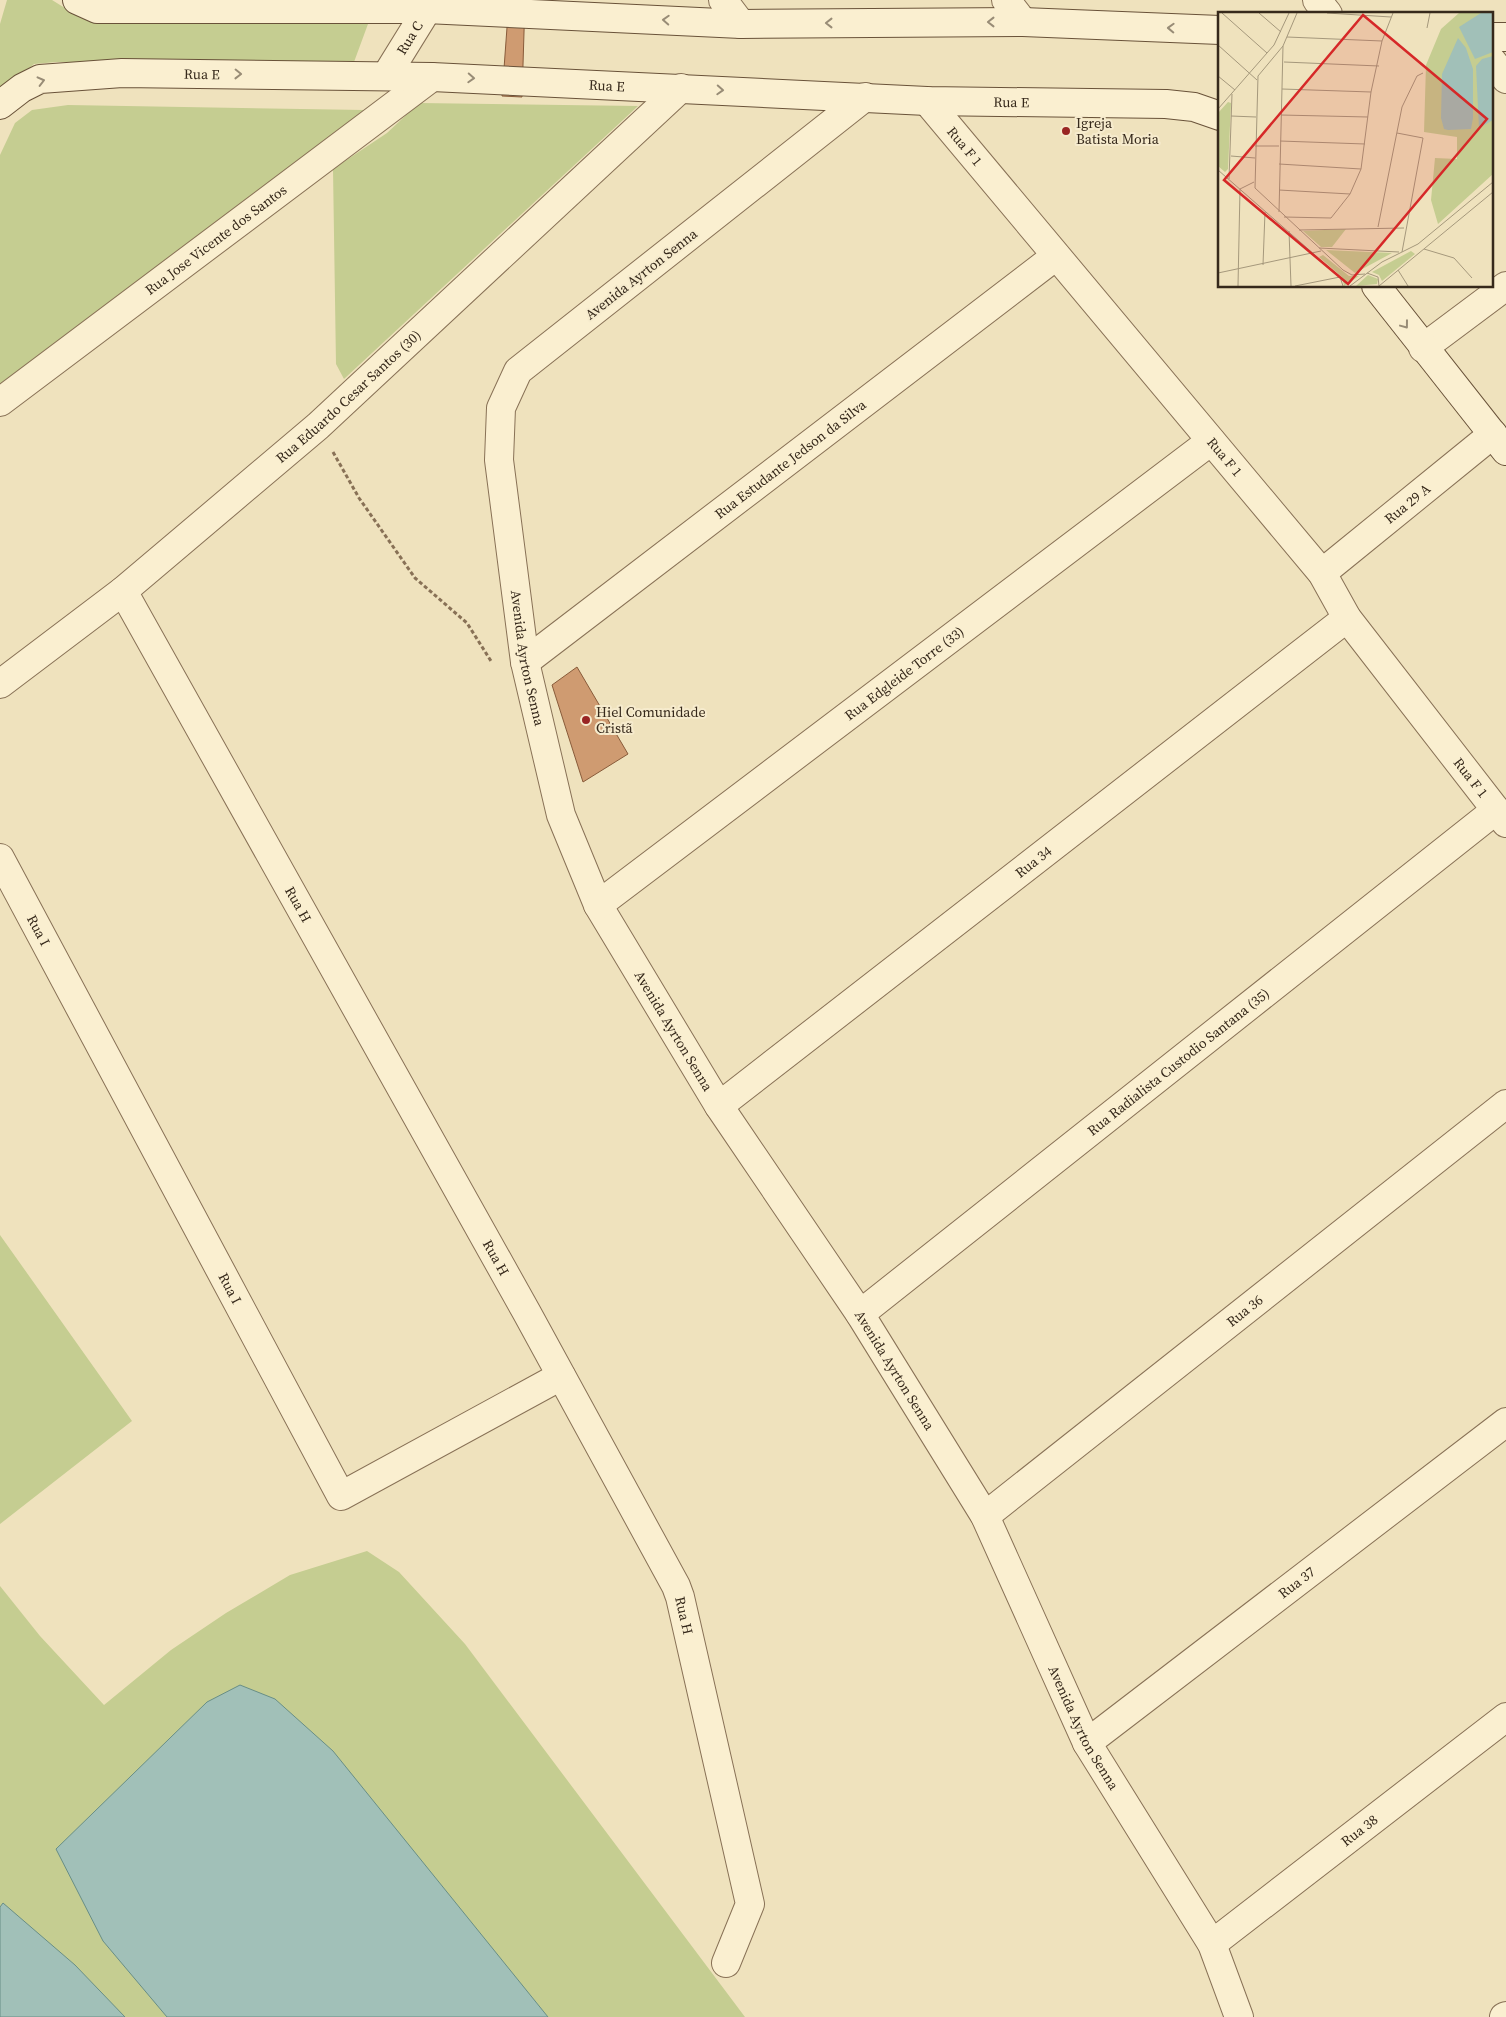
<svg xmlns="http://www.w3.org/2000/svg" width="1506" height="2017" font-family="'Source Serif 4',serif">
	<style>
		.green { fill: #c5cd91 }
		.water { fill: #a1c0b8; stroke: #688e86 }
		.building { fill: #cf9b71; stroke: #885b3a }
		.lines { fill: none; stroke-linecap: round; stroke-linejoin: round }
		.street-casing { stroke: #887156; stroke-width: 30 }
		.secondary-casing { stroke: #695239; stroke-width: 30 }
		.path { stroke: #887156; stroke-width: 3; stroke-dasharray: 4 2.5; stroke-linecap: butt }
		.street { stroke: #faefd0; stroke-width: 28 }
		.secondary { stroke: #faefd0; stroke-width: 28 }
		.oneway { stroke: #988c76 }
		.poi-dot { fill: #992523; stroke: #f6ebcd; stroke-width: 2 }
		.labels { text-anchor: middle; stroke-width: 4; stroke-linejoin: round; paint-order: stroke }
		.street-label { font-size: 14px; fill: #36291b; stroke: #f6ebcd }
		.poi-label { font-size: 14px; fill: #36291b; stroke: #f6ebcd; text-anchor: start }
		.inset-road { fill: none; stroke: #a5987c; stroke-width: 1 }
		.view { fill: #d62828; fill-opacity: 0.15; stroke: #d62828; stroke-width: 2.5 }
		.inset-edge { fill: none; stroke: #36291b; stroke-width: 2.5 }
	</style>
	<rect width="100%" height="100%" fill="#efe2bd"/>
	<path class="green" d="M7,0H52L81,18L128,22L368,24L354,62H56L34,64L0,94V24Z
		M419,103L638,106L344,379L336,364L333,169L387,133Z
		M68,105L364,110L0,390V155L15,123L32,110Z
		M0,1235L132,1421L0,1524Z
		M367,1551L399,1572L465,1644L745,2017H0V1586L40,1636L104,1705L171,1650L226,1613L290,1575Z"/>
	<path class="water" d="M240,1685L275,1699L333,1751L548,2017H167L103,1941L56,1849L207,1702Z
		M3,1903L75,1965L125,2017H0V1907Z"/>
	<path class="building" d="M509,0H525L522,97L502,96Z
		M577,667L628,754L583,782L552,685Z"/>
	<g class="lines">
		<g class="street-casing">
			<g id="street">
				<path d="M723,0L741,24"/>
				<path d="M1006,0L1023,22"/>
				<path d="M1317,0L1328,14"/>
				<path d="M1492,61L1506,79"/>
				<path id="s1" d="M386,76L433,0"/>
				<path id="s2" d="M865,97L518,371L501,408L499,460L525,662L561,815L598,905L719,1106L860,1314L985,1516L1087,1743L1212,1944L1239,2017"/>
				<path id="s3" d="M927,101L1322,573L1347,618L1506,823"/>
				<path d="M1423,348L1506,286"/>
				<path id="s4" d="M0,402L432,77"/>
				<path id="s5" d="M1322,573L1493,434"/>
				<path id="s6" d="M123,591L527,1313L676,1586L680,1597L750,1904L726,1963"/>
				<path id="s7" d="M525,662L1056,256"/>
				<path id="s8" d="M0,684L123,591L318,426L681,88"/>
				<path id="s9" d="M0,858L341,1496L561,1376"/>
				<path id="s10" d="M598,905L1211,441"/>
				<path id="s11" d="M719,1106L1347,618"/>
				<path id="s12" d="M860,1314L1496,810"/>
				<path id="s13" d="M985,1516L1506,1104"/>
				<path id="s14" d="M1087,1743L1506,1422"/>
				<path id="s15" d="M1212,1944L1506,1717"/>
				<path d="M1504,2017L1506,2016"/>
			</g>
		</g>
		<g class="secondary-casing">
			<g id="secondary">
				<path d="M77,0L97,9H426L741,24L1023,22L1220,30"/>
				<path d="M1492,37H1506"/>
				<path id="s16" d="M0,105L22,88L40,79L122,73L432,77L927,101L1166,104L1194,107L1220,116"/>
				<path d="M1376,286L1506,451"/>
			</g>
		</g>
		<path class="path" d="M333,452L359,498L415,578L467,623L491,661"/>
		<use href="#street" class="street"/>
		<use href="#secondary" class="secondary"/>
	</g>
	<defs><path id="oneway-chevron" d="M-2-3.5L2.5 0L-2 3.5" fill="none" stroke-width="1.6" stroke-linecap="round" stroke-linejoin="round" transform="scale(1.25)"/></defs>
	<g class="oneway">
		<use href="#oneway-chevron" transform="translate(666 20) rotate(-177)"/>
		<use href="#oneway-chevron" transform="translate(991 22) rotate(180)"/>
		<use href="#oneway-chevron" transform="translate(829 23) rotate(180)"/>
		<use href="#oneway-chevron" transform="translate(1171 28) rotate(-178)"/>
		<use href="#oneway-chevron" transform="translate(238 74) rotate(1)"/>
		<use href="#oneway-chevron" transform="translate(471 78) rotate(3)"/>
		<use href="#oneway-chevron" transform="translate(41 81) rotate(-14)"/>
		<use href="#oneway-chevron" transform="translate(720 90) rotate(3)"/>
		<use href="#oneway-chevron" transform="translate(1405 325) rotate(53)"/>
	</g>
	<g class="poi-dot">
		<circle cx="1066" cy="131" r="5"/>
		<circle cx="586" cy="720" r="5"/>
	</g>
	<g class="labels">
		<g class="street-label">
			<text dy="5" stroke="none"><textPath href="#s1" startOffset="45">Rua C</textPath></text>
			<text dy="5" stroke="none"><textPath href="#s16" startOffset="210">Rua E</textPath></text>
			<text dy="5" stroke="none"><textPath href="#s16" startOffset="615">Rua E</textPath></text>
			<text dy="5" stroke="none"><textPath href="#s16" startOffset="1020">Rua E</textPath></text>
			<text dy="5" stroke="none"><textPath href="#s3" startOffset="59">Rua F 1</textPath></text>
			<text dy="5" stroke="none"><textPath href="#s4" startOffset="270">Rua Jose Vicente dos Santos</textPath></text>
			<text transform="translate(641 274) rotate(-38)" y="5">Avenida Ayrton Senna</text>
			<text dy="5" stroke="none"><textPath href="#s8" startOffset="452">Rua Eduardo Cesar Santos (30)</textPath></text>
			<text dy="5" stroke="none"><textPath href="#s3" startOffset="464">Rua F 1</textPath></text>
			<text dy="5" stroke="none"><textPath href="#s7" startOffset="334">Rua Estudante Jedson da Silva</textPath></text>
			<text dy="5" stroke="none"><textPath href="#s5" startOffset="110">Rua 29 A</textPath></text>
			<text dy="5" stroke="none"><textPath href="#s2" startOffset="735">Avenida Ayrton Senna</textPath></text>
			<text dy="5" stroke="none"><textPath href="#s10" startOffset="384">Rua Edgleide Torre (33)</textPath></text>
			<text dy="5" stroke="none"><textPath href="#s3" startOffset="869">Rua F 1</textPath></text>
			<text dy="5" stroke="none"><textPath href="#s11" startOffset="398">Rua 34</textPath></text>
			<text dy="5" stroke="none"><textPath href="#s6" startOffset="359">Rua H</textPath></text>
			<text dy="5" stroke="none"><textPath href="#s9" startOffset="82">Rua I</textPath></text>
			<text dy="5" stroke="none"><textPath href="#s2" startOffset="1140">Avenida Ayrton Senna</textPath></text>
			<text dy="5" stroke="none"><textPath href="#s12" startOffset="406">Rua Radialista Custodio Santana (35)</textPath></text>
			<text dy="5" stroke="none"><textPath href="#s6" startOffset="764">Rua H</textPath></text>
			<text dy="5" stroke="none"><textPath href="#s9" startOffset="488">Rua I</textPath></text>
			<text dy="5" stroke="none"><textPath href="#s13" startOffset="331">Rua 36</textPath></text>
			<text dy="5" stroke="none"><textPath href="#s2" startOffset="1545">Avenida Ayrton Senna</textPath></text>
			<text dy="5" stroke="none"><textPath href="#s14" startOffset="264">Rua 37</textPath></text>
			<text dy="5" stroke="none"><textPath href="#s6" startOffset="1169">Rua H</textPath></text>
			<text dy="5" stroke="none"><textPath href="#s2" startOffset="1950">Avenida Ayrton Senna</textPath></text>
			<text dy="5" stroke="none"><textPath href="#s15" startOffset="186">Rua 38</textPath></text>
		</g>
		<g class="poi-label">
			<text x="1076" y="128">Igreja<tspan x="1076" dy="16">Batista Moria</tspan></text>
			<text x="596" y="717">Hiel Comunidade<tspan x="596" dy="16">Cristã</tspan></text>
		</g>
	</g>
	<g transform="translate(1218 12)">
		<rect width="275" height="275" fill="#efe2bd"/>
		<path d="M241,1H275V162L220,212L213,188L217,146L239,147V125L206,120L208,53L223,17ZM10,90L13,91L10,157L7,160L0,154V101ZM128,217L114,235H103L85,219ZM108,238L174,241L137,261ZM193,239L197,242L164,269L161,263L154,260ZM105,243L131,264H141L126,274L124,265L101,245ZM150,263L160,267L159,272L138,274Z" fill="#c5cd91"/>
		<path d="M263,1H275V40L257,47L241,15ZM240,26L248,36L255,57V106L253,117L230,118L226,117L223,106L224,62ZM275,44V108L261,116L258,54L264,47Z" fill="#a1c0b8"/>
		<path class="inset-road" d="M4,1L49,41M41,1L63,20M79,1L65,34L40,64L37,176L125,258L134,263L147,262M109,1L173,5M209,16L212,1M69,25L164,29M0,33L39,68M66,50L161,54M0,64L17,78M64,77L153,80M0,97L56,33L71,1M63,103L150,105M13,104L38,105M179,121L205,126L184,240M62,129L147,132M37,134H61M13,144L37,146M61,152L143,157M0,158L122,265L125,274M11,167L14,82M61,178L132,182M61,200L65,34M66,205L113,206L132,182L143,157L153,80L164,29L175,1M160,215L184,95L199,64L205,61M81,218L186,216M71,219L73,274M101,236L181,240M206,237L236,246L254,266M45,253L47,200M180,258L190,274M0,261L103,239M149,261L160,265L161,274M20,274L22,177L36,170M77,274L122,265M132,274L164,250L200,232L275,170M161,274L275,180"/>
		<path class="view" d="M145,3L269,107L130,272L6,168Z"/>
		<rect width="275" height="275" class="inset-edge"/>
	</g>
</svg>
